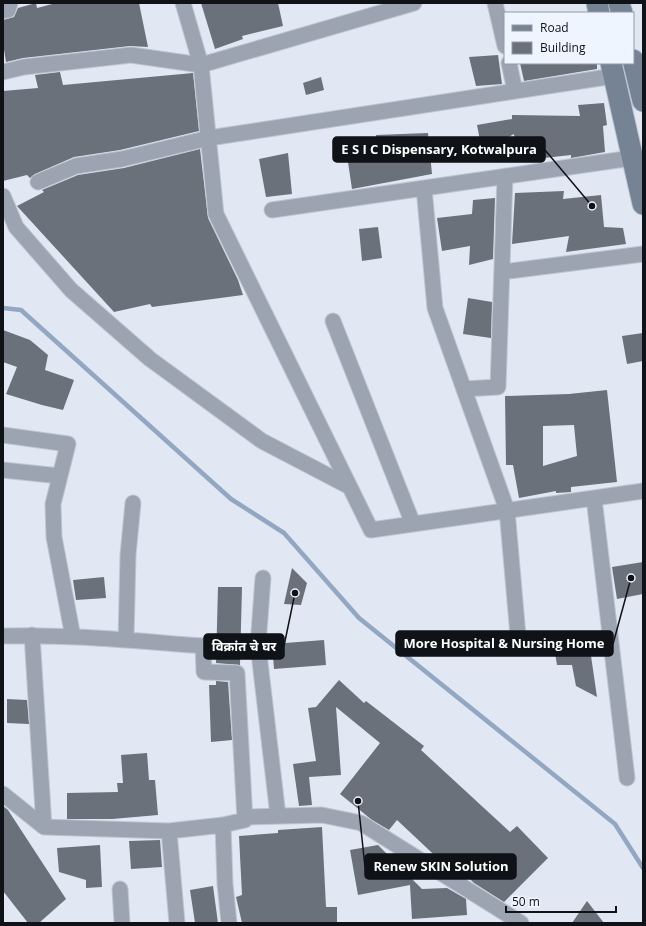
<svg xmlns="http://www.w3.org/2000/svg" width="646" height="926" font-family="'Open Sans','Noto Sans Devanagari',sans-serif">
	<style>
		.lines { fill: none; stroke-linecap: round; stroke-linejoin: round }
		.stream { stroke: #93a6c2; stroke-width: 4.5 }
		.building { fill: #6a717b; fill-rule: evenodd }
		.street-casing { stroke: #bfc6d0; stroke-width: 17 }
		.secondary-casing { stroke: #bfc6d0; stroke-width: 23 }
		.street { stroke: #9ba4b0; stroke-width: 15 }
		.secondary { stroke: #768395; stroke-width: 21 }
		.leader { fill: none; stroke: #0f1216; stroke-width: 1.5 }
		.callout-dot { fill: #0f1216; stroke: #eff5ff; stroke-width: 1.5 }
		.callout { fill: #0f1216; stroke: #0f1216; stroke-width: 1.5 }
		.callout-label { font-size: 13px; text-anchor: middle; font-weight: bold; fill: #fff }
	</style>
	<rect width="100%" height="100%" fill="#e1e8f4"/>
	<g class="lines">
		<path class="stream" d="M3,308L21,310L231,499L284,533L359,618L615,824L643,868"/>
	</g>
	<path class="building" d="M36,3L37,8L56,3H139L148,47L130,46L23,58L6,62L3,43V20L14,17L18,8Z
		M201,3H278L283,26L242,36L243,39L215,49Z
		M498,55L502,84L476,86L469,57Z
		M520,63H597V69L524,81Z
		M60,72L63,85L193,73L199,131L120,150L74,157L35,174L30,178L27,175L3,181V91L38,88L35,75Z
		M321,77L324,90L306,95L303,83Z
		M604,103L607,125L603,126L605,152L571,158V155L517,161L514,134L482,151L477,125L512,119V115L580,116L578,105Z
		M428,133L432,174L352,189L345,142L376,137V135Z
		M200,149L208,218L238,280L243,295L152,307L150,304L114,312L17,206L44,192L42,190L78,175L124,168Z
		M288,153L292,194L266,197L259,159Z
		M564,191L563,199L601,195L604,227L623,228L626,244L566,252L569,236L512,244L515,193Z
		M495,198L493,259L469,265L470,246L442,251L437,218L472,214L473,200Z
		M378,227L382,258L362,261L359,229Z
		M468,298L492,302L491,338L463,334Z
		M3,330L30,340L48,355L45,370L74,380L63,410L42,405L6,394L17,367L3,362Z
		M643,333V361L627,364L622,336Z
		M607,390L617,482L571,487V492L556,493V491L519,498L513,465H506L505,396L569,394ZM574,425L577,456L543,466V426Z
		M643,562V594L617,599L612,567Z
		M292,568L307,583L301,605L284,604Z
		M104,577L106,598L76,600L73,580Z
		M218,587H242L240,665L216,663Z
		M324,640L326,665L274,669L272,644Z
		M590,649L597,697L576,686L572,665H557L555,653Z
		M339,680L364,703L366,701L424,746L421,750L510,832L517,826L548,858L504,902L474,883L464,873V877L446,866L397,820L389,830L372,820L340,794L380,743L336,707L341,775L309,777L312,805L299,806L293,764L316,761L308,708L316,707Z
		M216,681L228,682L232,740L211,742L209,685H216Z
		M7,699L27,700L29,724L7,723Z
		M147,753L149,780H155L158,815L112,819H67V793L118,792L117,783H123L121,755Z
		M3,806L8,810L66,899L39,923H28L3,891Z
		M322,827L326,907H337V923H242L236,897L242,895L239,836L278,833V830Z
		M160,840L162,867L131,869L129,841Z
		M100,845L102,887L86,888V880L59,872L57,848Z
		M378,845L422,889L447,888L466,899L467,915L412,919L410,885L358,895L350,850Z
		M213,886L218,923H195L190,890Z
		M587,901L604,923H572Z"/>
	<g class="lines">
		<g class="street-casing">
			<path id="street" d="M183,3L201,65L216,214L371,530L643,491
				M495,3L505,46
				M3,11L8,10L10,3
				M509,63L515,91
				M3,72L24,67L131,55L201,65L414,3
				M38,182L76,166L122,159L209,138L614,76
				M424,188L435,308L507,510L519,647
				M3,196L16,227L71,290L150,359L262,441L350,487
				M272,210L632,158
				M502,272L643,254
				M333,321L413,524
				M464,389L498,387L505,176
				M3,435L68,444L53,504L54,537L73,637
				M3,470L60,476
				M594,498L627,778
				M263,578L258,645L278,816
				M32,635L44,827
				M3,636C69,634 136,641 203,646L204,672L237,673L245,820
				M126,640L128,555L133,503
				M3,794L44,827L169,831L223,825L245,820L246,817L322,815L361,823L521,923
				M223,825L225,884L229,923
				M169,831L177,923
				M120,889L122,923"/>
		</g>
		<g class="secondary-casing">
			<path id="secondary" d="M597,3L599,13
				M619,3L622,13
				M633,60L643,101
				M611,63L643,204"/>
		</g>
		<use href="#street" class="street"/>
		<use href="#secondary" class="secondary"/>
	</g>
	<path class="leader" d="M592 206L545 150M631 578L613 644M295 593L284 646M358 801L365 867"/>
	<g class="callout-dot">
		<circle cx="592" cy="206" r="4"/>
		<circle cx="631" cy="578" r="4"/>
		<circle cx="295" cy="593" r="4"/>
		<circle cx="358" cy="801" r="4"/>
	</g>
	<g class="callout">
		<rect x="333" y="137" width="212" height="25" rx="4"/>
		<rect x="396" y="631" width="217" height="25" rx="4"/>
		<rect x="204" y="634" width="80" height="25" rx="4"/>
		<rect x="365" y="854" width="151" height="25" rx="4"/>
	</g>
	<g class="callout-label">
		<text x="439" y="154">E S I C Dispensary, Kotwalpura</text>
		<text x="504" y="648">More Hospital &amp; Nursing Home</text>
		<text x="244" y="651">विक्रांत चे घर</text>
		<text x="441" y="871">Renew SKIN Solution</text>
	</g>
	<rect width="646" height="926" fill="none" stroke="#0f1216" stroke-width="8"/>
	<rect x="504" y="12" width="130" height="52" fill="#eff5ff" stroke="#959aa2"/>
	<rect x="512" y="25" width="20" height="6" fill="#768395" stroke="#959aa2"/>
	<text x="540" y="32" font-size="12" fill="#0f1216">Road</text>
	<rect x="512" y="42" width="20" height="12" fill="#6a717b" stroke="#959aa2"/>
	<text x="540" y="52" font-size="12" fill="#0f1216">Building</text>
	<path d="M506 906v6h110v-6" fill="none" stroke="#0f1216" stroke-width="2"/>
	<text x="512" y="906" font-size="12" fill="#0f1216" stroke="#eff5ff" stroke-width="3" paint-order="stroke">50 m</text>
</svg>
